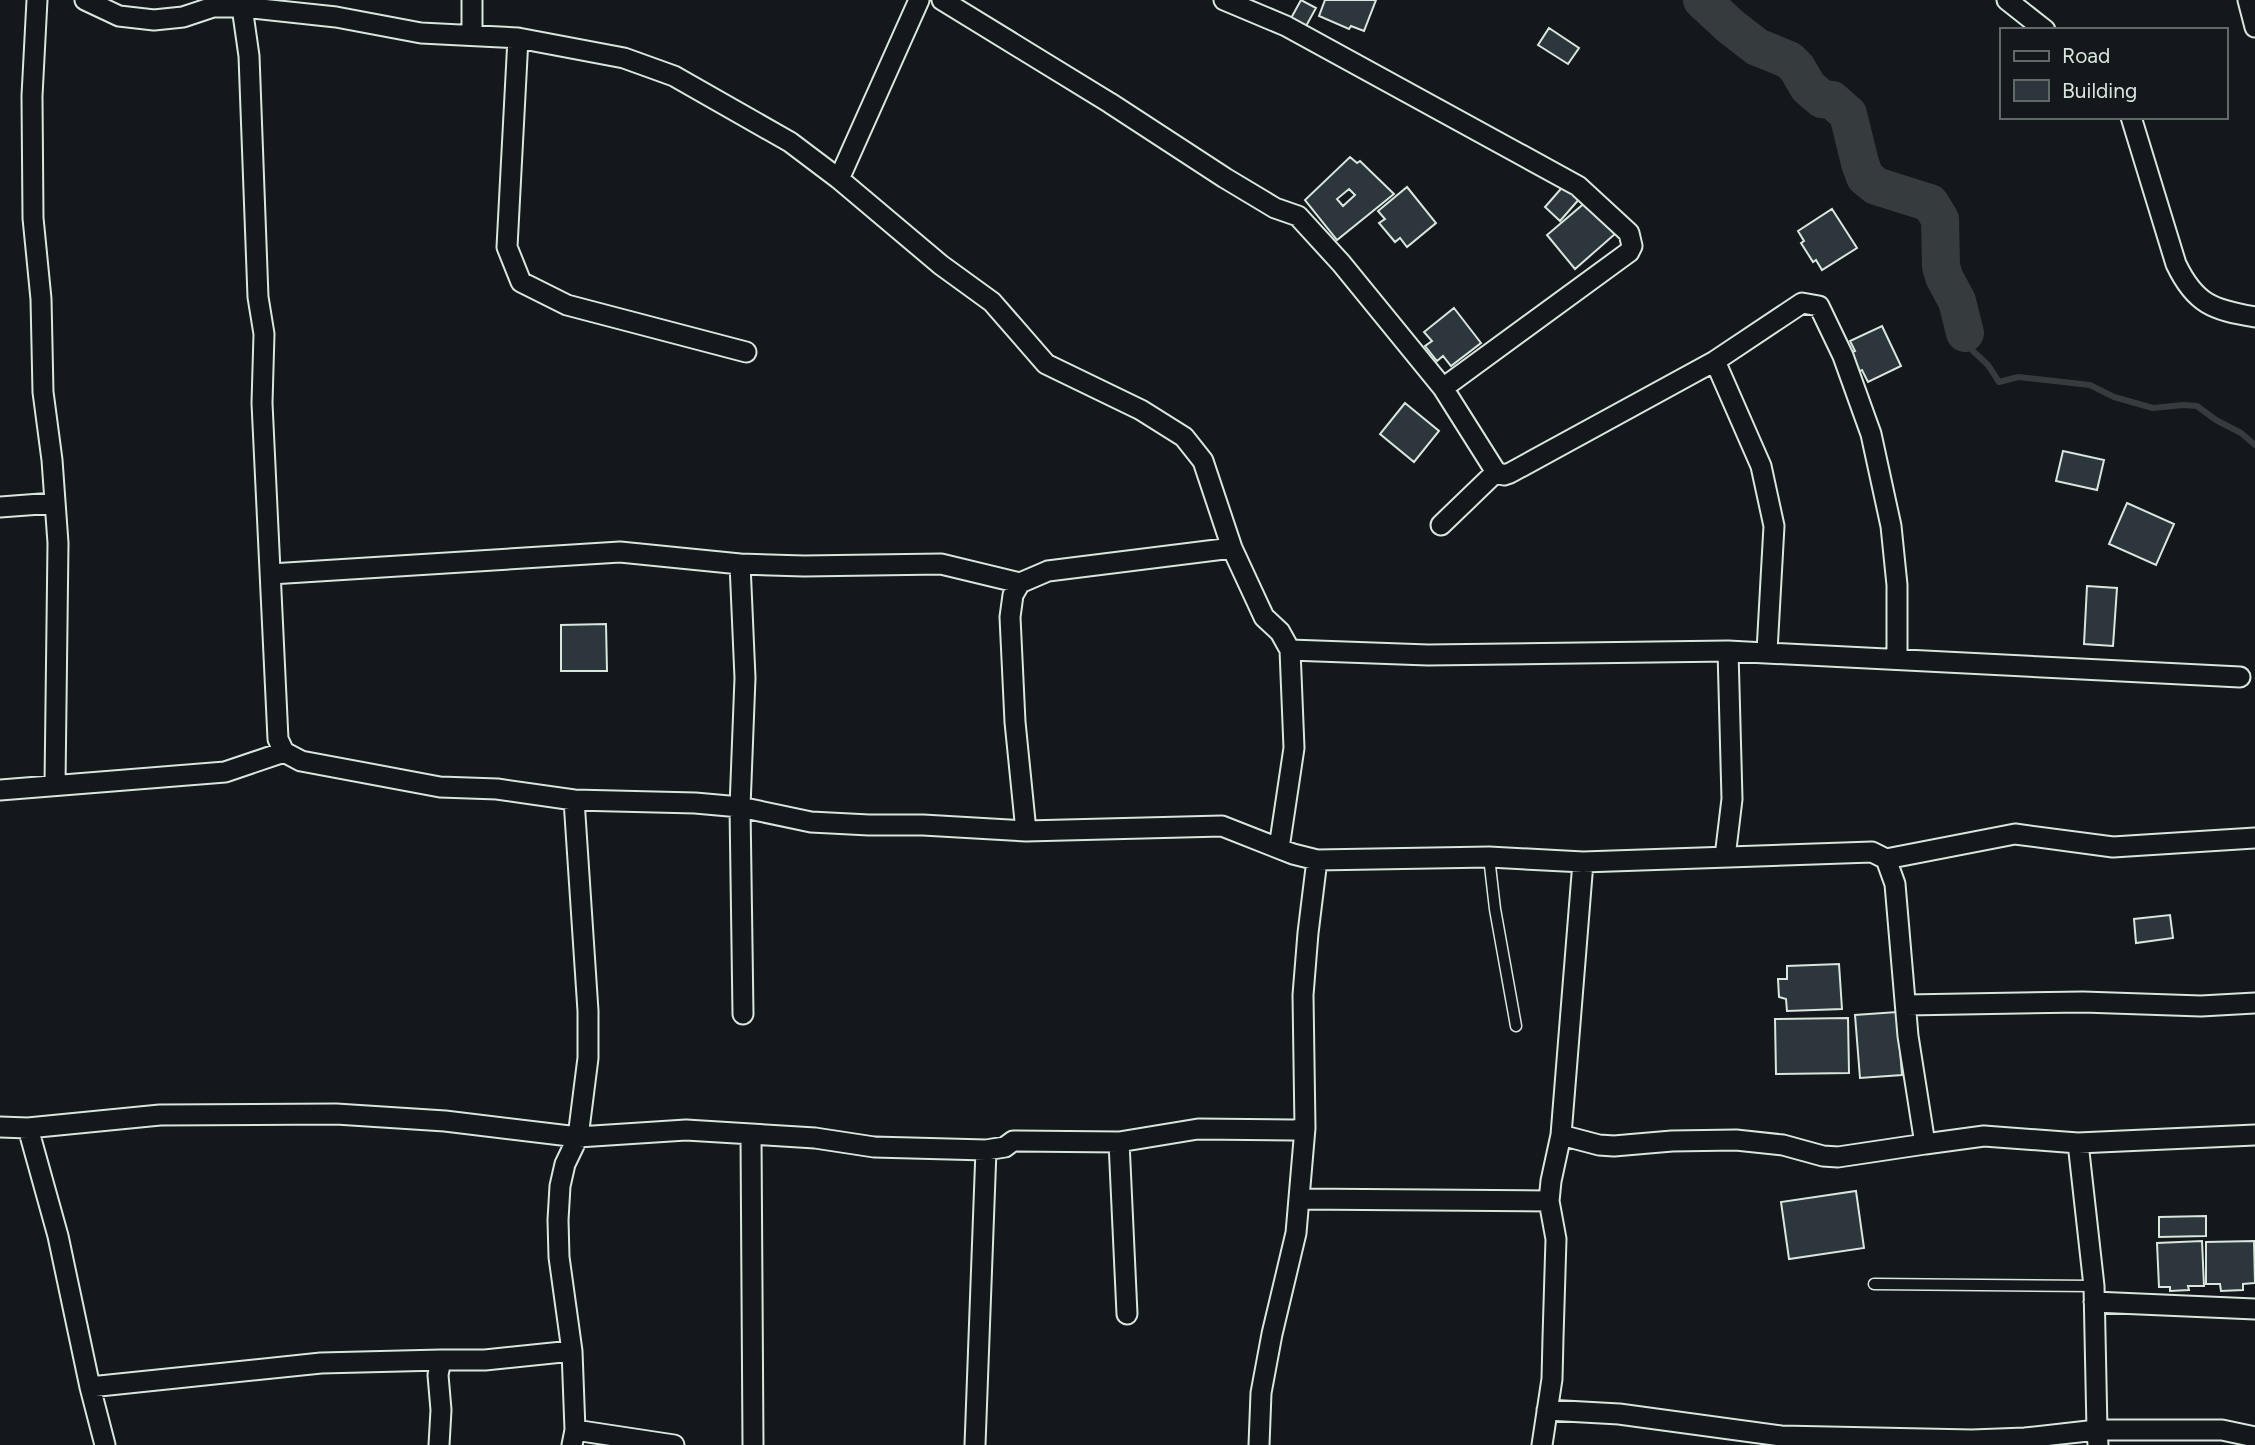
<svg xmlns="http://www.w3.org/2000/svg" width="2255" height="1445" font-family="Figtree,sans-serif">
	<style>
		.lines { fill: none; stroke-linecap: round; stroke-linejoin: round }
		.stream { stroke: #363b3e; stroke-width: 6 }
		.river { stroke: #363b3e; stroke-width: 38 }
		.building { fill: #2c363c; stroke: #d8e6dc; stroke-width: 2; fill-rule: evenodd }
		.lane-casing { stroke: #d8e6dc; stroke-width: 13 }
		.street-casing { stroke: #d8e6dc; stroke-width: 23 }
		.lane { stroke: #14181c; stroke-width: 10 }
		.street { stroke: #14181c; stroke-width: 19 }
	</style>
	<rect width="100%" height="100%" fill="#14181c"/>
	<g class="lines">
		<path class="stream" d="M1965,333L1973,351L1988,365L1999,382L2018,377L2090,385L2114,397L2153,408L2183,405L2197,406L2216,420L2241,433L2255,445"/>
		<path class="river" d="M1702,0L1730,26L1757,47L1789,60L1797,68L1808,87L1822,99L1832,100L1848,114L1860,163L1865,177L1876,186L1930,203L1940,219L1941,266L1944,277L1957,301L1965,333"/>
	</g>
	<path class="building" d="M1301,0L1316,8L1305,28L1290,20Z
		M1325,0H1376L1364,31L1351,26L1349,29L1319,16Z
		M1549,28L1579,48L1568,64L1538,45Z
		M1350,157L1357,163L1360,161L1394,194L1337,240L1305,200ZM1349,189L1355,195L1343,206L1337,199Z
		M1566,183L1581,197L1560,221L1545,207Z
		M1407,187L1436,223L1407,247L1400,238L1395,242L1379,223L1385,219L1378,211Z
		M1587,201L1615,234L1575,269L1547,235Z
		M1832,209L1857,248L1822,270L1816,260L1813,262L1801,243L1804,241L1798,231Z
		M1454,308L1481,343L1451,366L1443,356L1437,361L1425,346L1432,341L1424,332Z
		M1882,326L1901,366L1868,382L1862,370L1858,372L1850,353L1855,351L1850,341Z
		M1405,403L1439,431L1414,462L1380,434Z
		M2063,451L2104,460L2097,490L2056,481Z
		M2127,503L2174,524L2156,565L2109,544Z
		M2087,586L2117,588L2113,646L2084,644Z
		M606,624L607,671H561V625Z
		M2170,915L2173,938L2136,943L2134,919Z
		M1839,964L1842,1009L1787,1011L1786,999L1779,997L1778,979H1787V966Z
		M1897,1012L1902,1075L1860,1078L1855,1015Z
		M1848,1018L1849,1073L1776,1074L1775,1019Z
		M1856,1191L1864,1248L1789,1259L1781,1202Z
		M2206,1216V1236L2159,1237V1217Z
		M2202,1241L2204,1286H2188L2189,1290L2170,1291V1287H2159L2157,1243Z
		M2254,1241L2255,1283L2243,1284V1290L2221,1291L2220,1284H2206V1242Z"/>
	<g class="lines">
		<g class="lane-casing">
			<path id="lane" d="M1489,857L1495,909L1516,1026
				M1874,1284L2094,1286"/>
		</g>
		<g class="street-casing">
			<path id="street" d="M37,0L32,96L33,218L41,299L43,392L52,460L58,543L55,785
				M85,0L119,16L154,20L183,17L213,7H242L336,17L421,33L518,38L624,58L674,76L790,142L839,179L941,265L992,302L1046,364L1141,410L1184,437L1203,461L1232,548L1264,617L1280,632L1290,650L1294,748L1279,848
				M241,0L249,56L258,297L264,334L262,403L278,739L284,752L301,761L440,787L497,789L574,800L588,1011V1058L578,1137L565,1164L560,1186L558,1220L559,1257L572,1351L575,1430L572,1445
				M942,0L1110,103L1225,178L1275,208L1298,216L1341,263L1443,388L1496,472L1504,475L1510,473L1715,361L1802,303L1819,306L1843,356L1871,434L1891,526L1897,585V659
				M1224,0L1286,26L1578,186L1629,233L1632,246L1629,252L1443,388
				M2007,0L2045,30
				M2248,0L2255,27
				M472,35V0
				M518,38L507,247L521,282L567,305L746,352
				M2131,117L2176,264C2195,304 2213,310 2255,317
				M839,179L919,0
				M1715,361L1761,466L1774,526L1767,651
				M0,507L54,503
				M1441,525L1496,472
				M271,574L620,552L740,564
				M1290,650L1428,655L1728,651L1732,799L1725,857
				M1728,651L2240,677
				M0,790L225,772L284,752
				M574,800L695,803L740,807L811,822L869,825H923L1026,831L1222,826L1293,854L1317,860L1489,857L1583,862L1872,852L1886,859L1895,884L1908,1036L1925,1144L1984,1136L2078,1143L2255,1135
				M1026,831L1015,722L1010,617L1013,595L1020,583L1048,571L1232,548
				M1886,859L2015,834L2113,847L2255,838
				M1906,1005L2083,1002L2201,1006L2255,1003
				M743,1014L740,807L745,678L740,564L804,566L941,564L1020,583
				M0,1127L28,1128L160,1115L336,1114L445,1121L578,1137L686,1130L815,1138L874,1147L986,1150L1005,1147L1013,1141L1119,1142L1198,1129L1293,1130L1305,1128L1303,995L1308,933L1317,860
				M28,1128L58,1236L90,1387L105,1445
				M751,1135L753,1445
				M1561,1135L1599,1145L1614,1146L1672,1141L1736,1140L1783,1145L1823,1156L1838,1157L1925,1144
				M1119,1142L1127,1314
				M1299,1199L1549,1201
				M2094,1302L2255,1309
				M90,1387L321,1363L441,1360
				M1547,1410L1619,1414L1781,1436L1972,1440L2025,1438L2097,1430L2094,1286L2078,1143
				M575,1430L674,1445
				M439,1445L441,1410L438,1375L441,1360H485L572,1351
				M975,1445L986,1150
				M1259,1445L1261,1393L1272,1334L1296,1233L1305,1128
				M1542,1445L1552,1379L1553,1338L1556,1239L1549,1201L1551,1181L1561,1135L1583,862
				M2098,1445L2097,1430H2222L2255,1437"/>
		</g>
		<use href="#lane" class="lane"/>
		<use href="#street" class="street"/>
	</g>
	<rect x="2000" y="28" width="228" height="91" fill="#14181c" stroke="#626a69" stroke-width="2"/>
	<rect x="2014" y="51" width="35" height="10" fill="#14181c" stroke="#626a69" stroke-width="2"/>
	<text x="2062" y="63" font-size="21" fill="#d8e6dc">Road</text>
	<rect x="2014" y="80" width="35" height="21" fill="#2c363c" stroke="#626a69" stroke-width="2"/>
	<text x="2062" y="98" font-size="21" fill="#d8e6dc">Building</text>
</svg>
